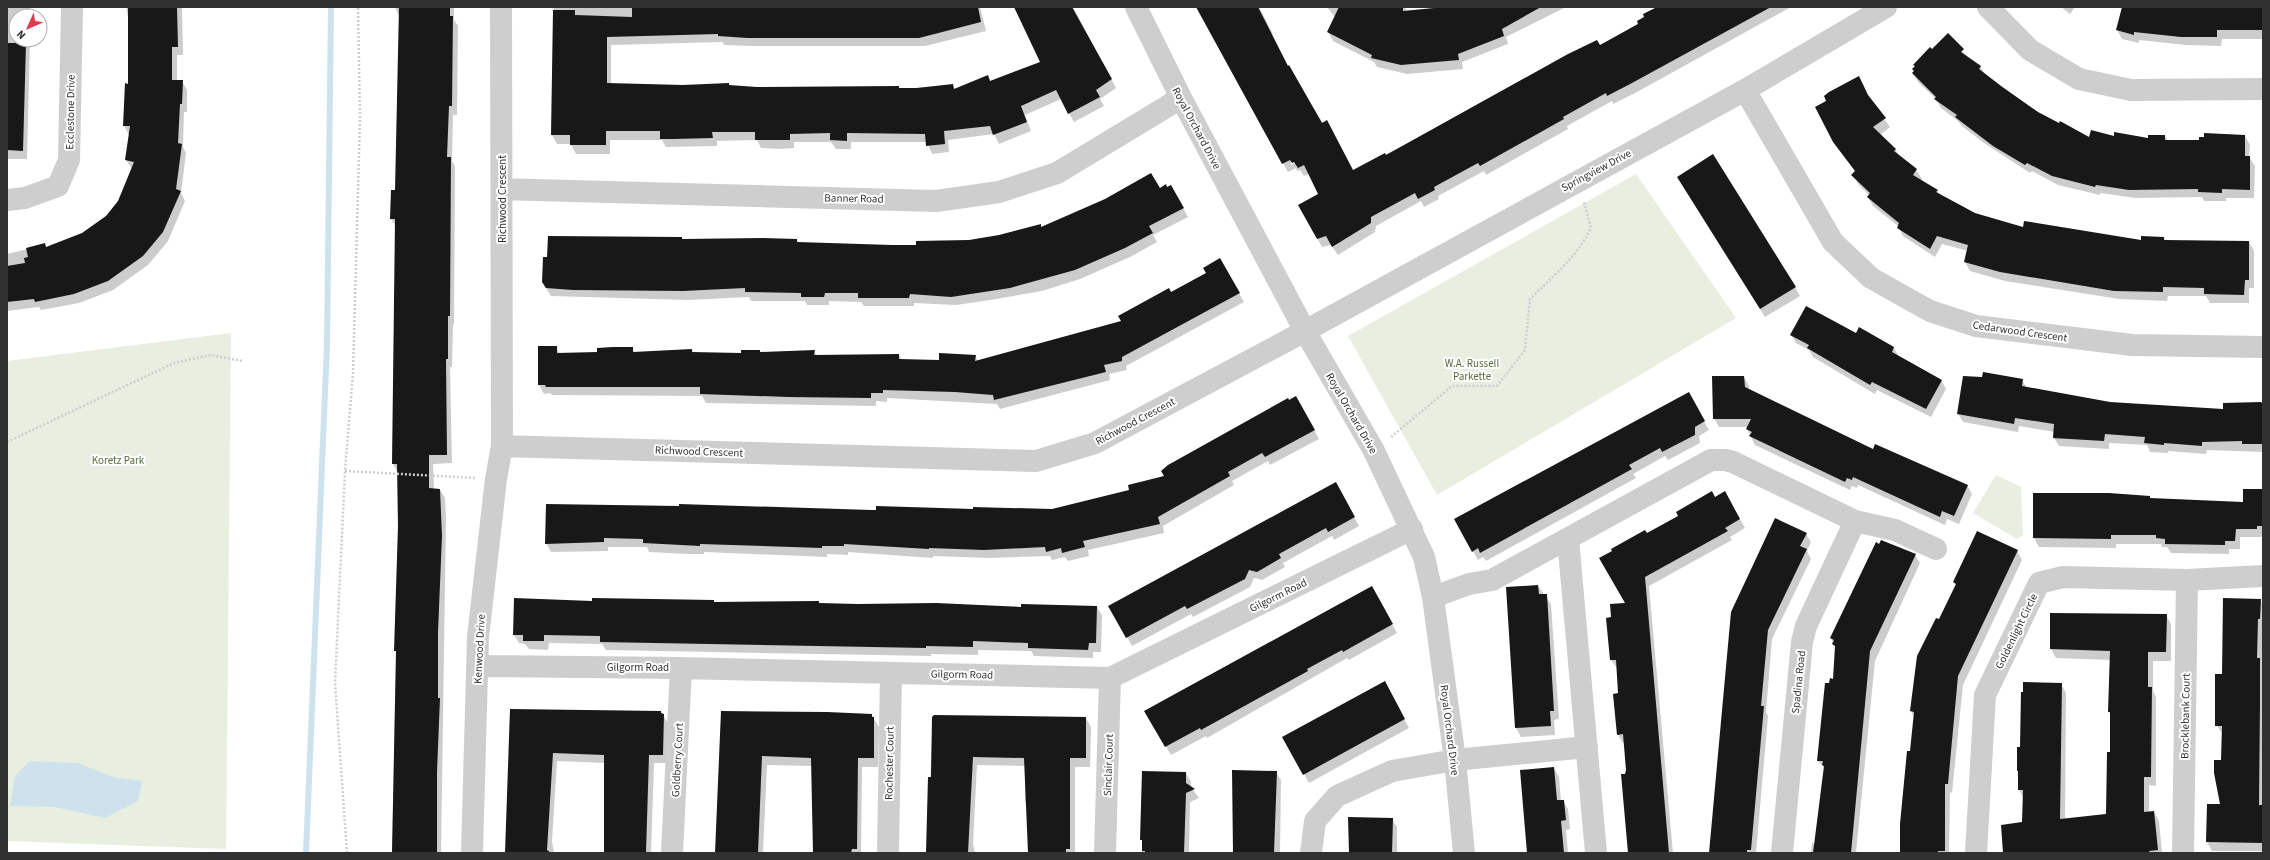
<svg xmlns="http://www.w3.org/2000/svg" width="2270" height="860" font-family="'Source Sans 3',sans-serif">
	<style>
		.green { fill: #e8eee0 }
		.water { fill: #cde2ed }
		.shadow { fill: #0003; fill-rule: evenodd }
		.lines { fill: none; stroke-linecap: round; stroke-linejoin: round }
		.stream { stroke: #cde2ed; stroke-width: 6 }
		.building { fill: #181818 }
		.path { stroke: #cecece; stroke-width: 2.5; stroke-dasharray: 2 2; stroke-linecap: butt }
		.minor { stroke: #cecece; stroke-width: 22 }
		.labels { text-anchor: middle; stroke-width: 4; stroke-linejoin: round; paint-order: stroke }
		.street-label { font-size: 11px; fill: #313131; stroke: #fff }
		.park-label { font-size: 11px; fill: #566d3e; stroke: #fff }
	</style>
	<rect width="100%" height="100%" fill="#fff"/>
	<path class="green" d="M1636,174L1736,318L1437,495L1348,336Z
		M231,333L226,849L7,841V361Z
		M1996,475L2021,487L2023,535L2017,539L1973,513Z"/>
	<path class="water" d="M30,761L78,763L113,777L142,781L138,801L105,818L55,807L10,806L15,776Z"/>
	<path class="shadow" d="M7,7H30V16H16V40H30L27,159H7Z
		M126,7H182L183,55H177V81H182L187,90V112H184L183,147L186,153L181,193L185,201L168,241L148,265L113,290L79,303L41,310L39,307L7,311V254L44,245L46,248L83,234L107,217L118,202L132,169L126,160L129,135L124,126L126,84L129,85L128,17Z
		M395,7H454V20L458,26L457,115H453L452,161L455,166L454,325L453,324L452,367H450L452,463L433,464L434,490H440L445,498L446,517L441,853H392L399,526L398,473L393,464L396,227L391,219L396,191L400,18Z
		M554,7H980L986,31L925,46H752L724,45L723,42L611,45V84L683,86L729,84L730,87L757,88L899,87L900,89L952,85L955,89L988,76L991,82L1042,62L1014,7H1073L1116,88L1100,99L1104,106L1074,122L1061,99L1025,115L1031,131L999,144L994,134L948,140L949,152L932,154L927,142H851V149H836L831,142H794V148L779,149L761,148L757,140L717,141V146L666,147L662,140H610V154H576L571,144H557L552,135Z
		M1198,7H1259L1273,34L1271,35L1288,67L1353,171L1600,46L1666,7H1791L1637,92L1613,104L1612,101L1567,126L1568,129L1486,175L1484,171L1438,196L1439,199L1424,207L1421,201L1376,226L1375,232L1338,255L1331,245L1322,247L1299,206L1319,194L1309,174L1304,176L1300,170L1297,171L1296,168L1288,172ZM1298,158L1299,160L1291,165V162Z
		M1327,7H1405L1407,11L1448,7H1566L1506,37L1508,44L1462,62L1463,69L1407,74L1377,67L1374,62L1333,41L1328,32L1335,17Z
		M2061,7H2075L2070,14Z
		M2123,7H2263V39H2222L2221,46L2186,45L2139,40V43L2122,39L2117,30Z
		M1948,35L1967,57L1980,66L1985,74L2037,113L2090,139L2115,137L2149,140L2165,136L2168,141H2200L2245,136L2250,145L2249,157L2255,166L2254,198H2226V201H2204L2202,197L2135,198L2100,193V195L2058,185L2032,171L2030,173L1984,143L1962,126L1958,121L1941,108L1936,99L1918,82L1913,73Z
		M1869,98L1890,127L1880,135L1895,149L1900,157L1916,170L1922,179L1920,181L1937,190L1940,196L1974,214L2024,228L2142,241L2164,238L2166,241L2249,242L2254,251V288H2249V303H2210L2206,296H2168L2167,301L2119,299L2005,281L1970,271L1965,262L1968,251L1942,244L1935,257L1903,236L1898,226L1873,206L1868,197L1869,195L1858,184L1853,175L1856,172Z
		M1171,186L1188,217L1153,235L1157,242L1130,257L1080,279L1042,291L984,301L956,305L914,303V306H864L861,302L829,301V305H807L805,301H751L749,297L688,300L551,296L544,285L682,238L683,240H797L799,243L917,246L969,241L999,236L1040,225L1042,228Z
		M1683,186L1795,287L1800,296L1765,317Z
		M1220,259L1244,302L1126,366L1127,370L1109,374L1110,380L1000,409L997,404L887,398V402L876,401V406L706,403L702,396L552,395L550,393L544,394L539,385L556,347L560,354L598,353L632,348L635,353L692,350L694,353L742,354L814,351L817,356L899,355L902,360L940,361L975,356L978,361L1123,322L1208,273Z
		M1856,334L1894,348L1899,357L1941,380L1946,389L1931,417L1877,390L1875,394L1813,357L1809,350L1796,343L1791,335Z
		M1744,377L1749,386V391L1874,450L1967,485L1972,494L1959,524L1947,519L1945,525L1858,485L1857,488L1852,486L1850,490L1755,445L1747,429L1748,427H1719L1714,418Z
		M2022,380L2027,388L2110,403L2224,410V403H2263V452L2207,450L2206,454L2168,451V453L2150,452L2147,445L2109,443V449L2059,446L2054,438L2055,432L2019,426L2018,432L1963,422L1958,414Z
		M1688,393L1709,430L1699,436L1700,443L1668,460L1665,456L1633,474L1636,478L1486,561L1483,557L1478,560L1455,519Z
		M1296,397L1319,439L1270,465L1268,461L1232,481L1234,485L1163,526L1164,533L1088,550L1089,556L1068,561L1065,557L1052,560L1050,556L989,558L933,556V558L848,552V555L827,554V557L704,552V554H687L649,552L647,547H608V551L551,552L546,543L872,511L1052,510L1130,491L1165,477Z
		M2263,491V534L2261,537H2240V549H2229V554L2171,553L2167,547H2162L2161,544H2116V548L2039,547L2034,538V494L2244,503Z
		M1340,492L1359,526L1334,540L1332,536L1283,563L1285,567L1262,580L1254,578L1250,587L1193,617L1191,614L1132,646L1110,606Z
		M1725,492L1745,528L1730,537L1732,540L1649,586L1673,853H1629L1625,743H1623L1618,735L1619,694L1617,668L1611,660L1612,618L1626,604L1647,534Z
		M1806,534L1811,542L1807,551L1811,559L1772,639L1766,712L1768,716L1756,853H1710L1732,612Z
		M2017,551L2022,560L1963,685L1952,793L1950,792L1949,853H1900L1908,752H1911L1914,717L1911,711L1918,657L1939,621L1956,586L1954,582Z
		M1915,555L1920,563L1875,661L1856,853H1811L1812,843L1815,844L1825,769L1818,761L1830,684L1833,680L1836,649L1831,638Z
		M1538,586L1551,604L1559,719L1554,720L1555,735L1521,737L1516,728L1507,588Z
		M1372,588L1397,633L1349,660L1347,658L1207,738L1206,736L1171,755L1146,712Z
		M2260,600L2263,604V851H2212L2207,842L2208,805H2221L2223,734L2216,725L2223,675Z
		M714,601L715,603L819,602L820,604L1022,608L1097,607L1102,615L1101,652H1093V658L1034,656L1031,651L978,650V655L931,654V656L606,650L602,644L549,643L548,650L529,649L525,644L519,643L514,635L593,602Z
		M2166,615L2171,624V661H2153V691L2156,697V786L2149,785V812H2154L2159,821L2162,853H2004L2023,823L2024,799L2019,790L2018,770L2021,748L2061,684L2066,693L2065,819L2107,815L2111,753V716L2109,712L2111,660L2056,658L2051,649Z
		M1384,683L1409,728L1309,783L1284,737Z
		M511,710L661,712L668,723V763H654L651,853H604L605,763L557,761L552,841L554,853H506Z
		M722,712L872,715L879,727L878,767H862L861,853H814L812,766L767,765L763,853H716Z
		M933,718H1086L1091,727L1090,767H1075V853H1028L1029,818L1028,806L1025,801V766L977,765L973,844L975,853H927Z
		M1554,768L1559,777L1561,801H1563L1568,809L1570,829L1566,830L1568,853H1528Z
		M1233,771L1276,772L1281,780L1280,853H1233Z
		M1143,772L1186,773L1191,782V787L1199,798L1190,802L1189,853H1142Z
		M1349,818L1392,819L1397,827V853H1349Z"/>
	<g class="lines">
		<path class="stream" d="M306,853L327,344L331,7"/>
	</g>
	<path class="building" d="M128,7H177L178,47H172V80H183L182,104H180L178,143L182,144L176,189L181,191L163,232L143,256L108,281L74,294L35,302L34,299L7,302V266L25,263L24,258L28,257L26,248L45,243L46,247L82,233L106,216L118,201L134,162L125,160L130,126H123L125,83L128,84Z
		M399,7H450V16H453L452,106H449L447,157H451L450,316H448V359H446L447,455H429V488L440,489L442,536L438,632V698H440L437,772V853H392L396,651H394L398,526L397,464H392L395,219H390L391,190H395Z
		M632,7H978L981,22L919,38H747L718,36V34L607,37V83L683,85L729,83V85L757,87L899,86V88H917L953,84L954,89L988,75L990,81L1040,62L1014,7H1072L1112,79L1096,90L1100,97L1068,114L1056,90L1021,106L1027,122L993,135L990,126L944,131L945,144L926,146L925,134L847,133V141L830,140V133L790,134V140H755V132H712L713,138L674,139H660V131H606V145H570V135H551L553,10H575V15L632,17Z
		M1196,7H1258L1288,66L1289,65L1322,123L1327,120L1353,170L1385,153L1386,155L1568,54L1597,40L1600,45L1638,24L1637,21L1644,17L1643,14L1657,7H1771L1632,83L1607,96L1606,93L1563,117L1564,119L1480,166L1478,163L1434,187L1435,190L1418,199L1415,193L1371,217V223L1332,247L1326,236L1317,239L1298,205L1318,194L1304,165L1298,168L1294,162L1292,163L1290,160L1282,164Z
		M1339,7H1403V11L1444,7H1541L1502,29L1504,36L1458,54L1459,60L1401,65L1371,58L1372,55L1327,32Z
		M2122,7H2263V30H2217V37H2181L2134,32V35L2116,30Z
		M1948,33L1964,49L1961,52L1981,66L1979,69L2001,86L2038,112L2059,123L2060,121L2089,137L2091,130L2114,136V132L2148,138V135H2165V140H2199V137H2204V133L2245,135V156H2250V190L2222,189V193L2198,192V189L2129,190L2096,185L2095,187L2052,176L2027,163L2025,165L1993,146L1955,117L1957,115L1934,99L1936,97L1912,73L1914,71L1912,69L1915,66L1913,65L1930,47L1932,49Z
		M7,43H26L23,151L7,150Z
		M1859,76L1868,95L1886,118L1873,127L1896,149L1894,151L1917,169L1913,175L1938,190L1936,192L1975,213L2023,227L2024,221L2141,240V236L2164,237V240L2249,241V280H2245L2244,295L2204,294V288L2163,287V292L2114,291L2000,272L1964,262L1968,245L1937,236L1930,249L1897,228L1899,223L1867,197L1870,193L1851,175L1855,171L1833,142L1815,107L1826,101L1824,96L1829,92Z
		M1713,154L1796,287L1760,309L1677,177Z
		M1151,173L1160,188L1166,184L1167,187L1171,185L1184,208L1149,226L1153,233L1125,248L1075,270L1010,288L951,297L910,294L909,298H858V293H825L824,297H801V293L745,292V288L683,291L573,290L546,288L542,282L543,257H547L548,236L682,237V239L763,238L797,239V242L892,245H916V241L969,240L999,235L1041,224V227L1105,199Z
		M1220,258L1240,293L1122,357V361L1104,365L1106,372L994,400L993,395L955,392L883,390V393H871V398L788,397L700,394V387H546L545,385H538V346H557V353L597,352V348L613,347H633V352L692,349V352L741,353V350H760V352L815,350L814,355L899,354V359L939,360V353L976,355L975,361L1121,321L1118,316L1169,288L1171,292L1206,273L1203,268Z
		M1806,306L1856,333L1859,327L1894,347L1892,352L1942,380L1926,409L1872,382L1870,385L1807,348L1809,345L1790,335Z
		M1983,372L2023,379L2022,386L2110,402L2223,409V403L2261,402L2263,404L2262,444H2242V441L2202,442V446L2164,443V445L2144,443L2145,437L2105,434L2104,441L2053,438L2054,424L2015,418L2014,424L1957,414L1963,376L1982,377Z
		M1712,376H1744L1745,387L1873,449L1875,444L1968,485L1954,516L1942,511L1940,517L1853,477L1852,480L1847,478L1845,482L1749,436L1752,432L1746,429L1751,419H1713Z
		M1689,392L1705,421L1695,427V435L1662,452L1660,448L1629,465L1632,469L1554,512L1480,553L1478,548L1472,552L1454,519Z
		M1296,396L1315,430L1265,457L1262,453L1228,472L1230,476L1158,517L1160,524L1083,541L1085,547L1062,553L1061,548L1046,552L1045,547L984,550L929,548V549L844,544V546H822V548L700,544V546L643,543V539L604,538V542L545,544L546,504L679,506V504L872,510H876V506L973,509V507L1052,509L1129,490L1128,485L1164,476L1161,471L1168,465L1288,398L1289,400Z
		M1336,482L1355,517L1328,532L1326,528L1279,554L1281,558L1264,568L1257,572L1249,570L1245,579L1187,609L1185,606L1126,638L1108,606Z
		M2243,489H2263V526H2257V529H2236L2235,541H2225V545L2165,544V539L2156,538V535H2111V539L2033,538V493H2109L2150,496V498L2243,502Z
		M1712,491L1715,497L1725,491L1740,519L1725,528L1728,531L1645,577L1669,853H1628L1621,774H1625L1626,770L1623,734L1617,735L1613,694L1618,693L1616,660H1610L1606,618L1611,617L1610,604L1625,603L1599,558L1612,551L1611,549L1645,530L1647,533L1678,516L1676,512Z
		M1775,518L1807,533L1800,546L1807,549L1768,630L1761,706H1764L1751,850H1747V853H1709L1731,612Z
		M1977,531L2018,550L1958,676L1948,784H1945V851H1938V853H1900V824L1907,751H1910L1914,712L1910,711L1917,656L1936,618L1939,619L1956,584L1953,582Z
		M1881,540L1916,554L1870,651L1851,853H1813L1824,766L1822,765L1823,761H1817L1825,683H1829L1830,678L1833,679L1835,646L1832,644L1834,640L1830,638L1876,542L1879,544Z
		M1538,585L1539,594H1547L1554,711H1550L1551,726L1515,728L1506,587Z
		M1372,586L1393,624L1343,652L1342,650L1307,669L1308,671L1201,730L1200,728L1165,747L1144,711Z
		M514,598L592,601V598L714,600V602L819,601V603L858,604L936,603L1021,607V604L1097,606L1096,643H1089L1088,650L1028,648V643L973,641V647L926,646V648L600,642V636L544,635V641H523V635H513Z
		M2223,598L2261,599L2260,619H2258L2257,658H2260V704L2259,805H2263V843L2206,842L2207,804H2220L2214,773V760H2221L2222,726H2215V674H2222Z
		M2050,613L2167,614L2166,652H2148V687H2152L2151,777H2144V812L2154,811L2158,850L2149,851L2150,853H2003L2001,825L2022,822L2023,790H2018V771H2017V747H2020L2021,692H2023V682L2062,683L2060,819L2106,814L2107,752H2110V712H2108L2110,651L2050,649Z
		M1385,681L1405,719L1303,775L1282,737Z
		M510,709L661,711V713L664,714L663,755H649L646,853H604V755L553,753L547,850L551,853H505Z
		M721,711L827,712L872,714V717H874V758H858L857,849H852L851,853H813L811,758L762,756L758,853H715Z
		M934,715L1086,717V758H1070V849H1066V853H1028L1024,758L973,757L968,853H926L928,777H931L932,717Z
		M1554,767L1557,800H1564L1566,820L1561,821L1564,853H1527L1520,770Z
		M1232,770L1277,771L1274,853H1233Z
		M1142,771L1186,772V783L1195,789L1186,793L1184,853H1145V851H1142V840H1140Z
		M1348,817L1393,818L1392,853H1349Z"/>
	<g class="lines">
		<path class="path" d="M1391,437L1452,386H1497L1525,350L1530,299C1552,277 1577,257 1591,228L1584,202
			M7,442L174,363L211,355L242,361
			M345,471L476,478
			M347,853L335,683L345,471L353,372L360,118L358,7"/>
		<path class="minor" d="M501,7L502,446L1036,461L1095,443L1305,331L1745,90L1886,7
			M1136,7L1181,98L1305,331L1373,449L1424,557L1433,597L1455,760L1464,853
			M1988,7L2030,50L2079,79L2131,90L2263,89
			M1745,90L1833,242L1871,278L1930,311L1976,326L2132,345L2263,347
			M502,189L936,201L999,192L1057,173L1181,98
			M7,200L25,198L58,186L69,160L72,7
			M1855,521L1895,530L1936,549
			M1568,539L1596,853
			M1433,597L1469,584L1492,580L1711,460H1725L1733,462L1855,521L1806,626L1802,642L1782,853
			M477,666L681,668L1110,678L1412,529
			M472,853L478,637L496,479L502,446
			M672,853L681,668
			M888,853L891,673
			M1105,853L1110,678
			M1311,853L1315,821L1337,796L1392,771L1455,760L1587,747
			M1976,853L1985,695L2039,583L2063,577L2187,580L2263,576
			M2183,853L2187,580"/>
	</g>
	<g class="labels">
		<g class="street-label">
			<text transform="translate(70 112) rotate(-89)" y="4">Ecclestone Drive</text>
			<text transform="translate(1197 128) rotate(62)" y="4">Royal Orchard Drive</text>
			<text transform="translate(1596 170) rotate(-28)" y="4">Springview Drive</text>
			<text transform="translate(854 198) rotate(1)" y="4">Banner Road</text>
			<text transform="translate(502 199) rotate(-90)" y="4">Richwood Crescent</text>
			<text transform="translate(2020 331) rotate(8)" y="4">Cedarwood Crescent</text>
			<text transform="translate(1352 413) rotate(60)" y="4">Royal Orchard Drive</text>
			<text transform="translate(1135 421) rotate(-28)" y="4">Richwood Crescent</text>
			<text transform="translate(699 451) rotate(2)" y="4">Richwood Crescent</text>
			<text transform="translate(1278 595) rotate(-26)" y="4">Gilgorm Road</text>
			<text transform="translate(2016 631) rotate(-64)" y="4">Goldenlight Circle</text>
			<text transform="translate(479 649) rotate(-87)" y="4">Kenwood Drive</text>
			<text x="638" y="671">Gilgorm Road</text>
			<text transform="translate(962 674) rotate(1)" y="4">Gilgorm Road</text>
			<text transform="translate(1798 682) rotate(-84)" y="4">Spadina Road</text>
			<text transform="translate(2185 716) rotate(-89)" y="4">Brocklebank Court</text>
			<text transform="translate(1450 730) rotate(83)" y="4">Royal Orchard Drive</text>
			<text transform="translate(677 760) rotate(-87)" y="4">Goldberry Court</text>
			<text transform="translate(889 763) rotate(-89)" y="4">Rochester Court</text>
			<text transform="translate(1108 765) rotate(-88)" y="4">Sinclair Court</text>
		</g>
		<g class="park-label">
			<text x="1472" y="367">W.A. Russell<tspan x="1472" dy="13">Parkette</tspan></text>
			<text x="118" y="464">Koretz Park</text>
		</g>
	</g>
	<rect width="2270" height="860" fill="none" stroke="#313131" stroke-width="16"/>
	<g transform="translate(28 28) rotate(225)"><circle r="19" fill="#ffffff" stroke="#adadad"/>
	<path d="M0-3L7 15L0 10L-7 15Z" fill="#e4384c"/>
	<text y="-6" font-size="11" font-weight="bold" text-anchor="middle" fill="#313131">N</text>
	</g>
</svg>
